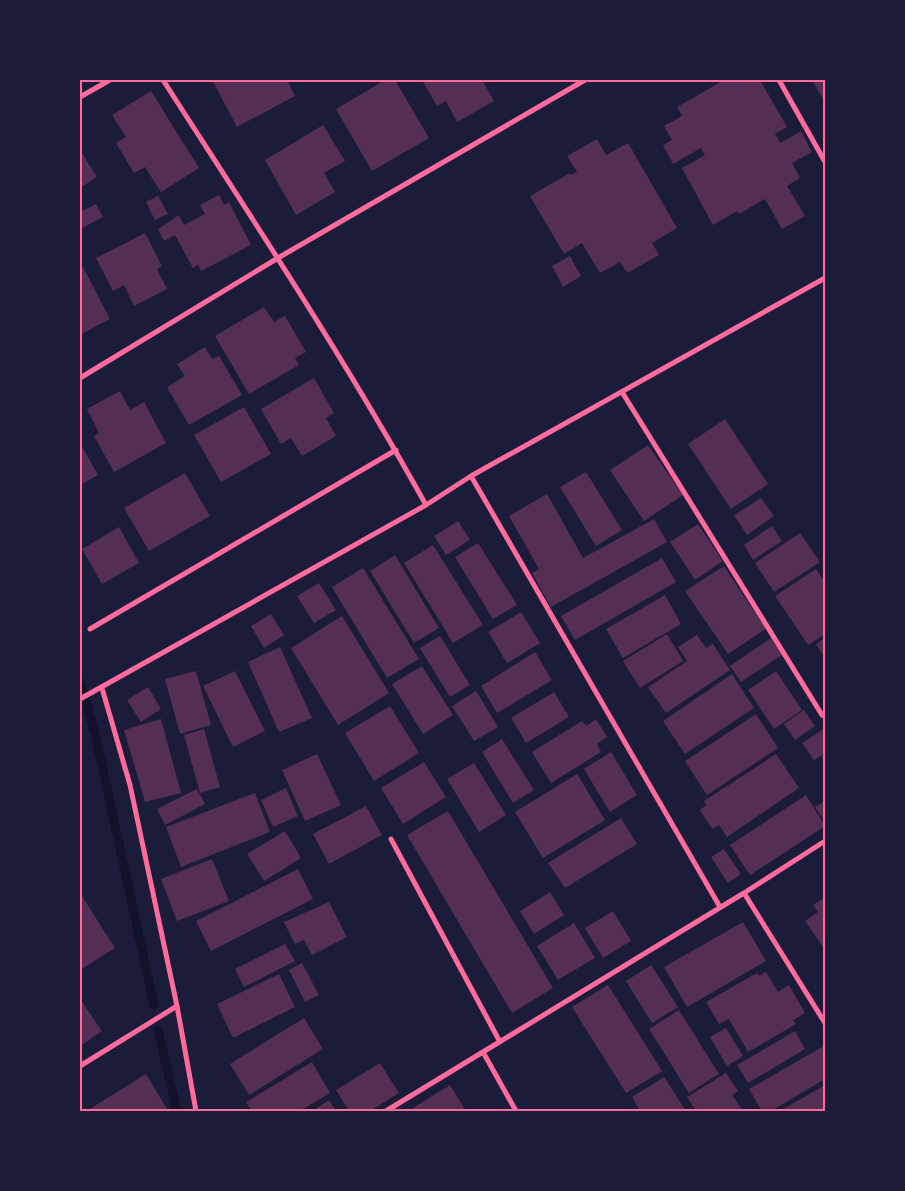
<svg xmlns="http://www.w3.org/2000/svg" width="905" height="1191" font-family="Lato,sans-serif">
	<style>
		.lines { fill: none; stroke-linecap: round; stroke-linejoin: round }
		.stream { stroke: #12122b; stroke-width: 9 }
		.building { fill: #542f53 }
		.minor { stroke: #ff6b9d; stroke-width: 5 }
		.neatline { fill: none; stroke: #ff6b9d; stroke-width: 2 }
	</style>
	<rect width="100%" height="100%" fill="#1b1b3a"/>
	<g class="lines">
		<path class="stream" d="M80,682L95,733L154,1005
			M158,1030L177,1111"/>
	</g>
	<path class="building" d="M212,80H287L295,96L237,127Z
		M385,80H395L429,138L372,171L336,109Z
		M422,80H482L494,101L457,122L446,101L437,106Z
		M724,80H760L787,127L775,134L780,143L801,131L812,152L792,163L800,178L787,186L805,216L782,229L765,199L739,214L737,211L713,225L682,168L705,155L701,148L673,164L663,145L672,140L664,126L682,116L677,107Z
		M812,80H825V102Z
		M151,91L199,168L161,192L145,167L134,173L116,143L126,137L112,115Z
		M323,125L345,161L324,173L335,192L296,215L265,160Z
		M597,139L606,155L628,143L677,228L652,243L659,255L627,273L620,262L600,273L582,243L564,254L530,196L570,173L571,175L577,172L567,156Z
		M80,150L97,177L80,188Z
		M219,195L224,205L229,202L251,245L201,271L198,265L193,268L175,235L164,241L158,229L179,215L184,225L205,214L200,205Z
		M158,196L168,214L155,220L146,202Z
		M96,204L103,217L80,229V212Z
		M145,233L162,266L157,269L167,289L134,306L124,285L113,291L96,258Z
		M570,256L581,276L563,287L552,266Z
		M83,267L110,319L80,335V268Z
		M264,307L274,322L285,316L306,352L295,358L299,365L249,394L215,336Z
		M205,347L212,359L219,356L242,395L189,425L167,387L185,376L177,364Z
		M314,378L334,413L326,418L336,436L302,456L291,438L281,444L261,409Z
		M120,391L130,410L144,402L166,443L114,472L94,436L99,433L87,409Z
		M244,407L271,454L221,482L194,435Z
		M725,419L768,484L731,509L688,444Z
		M80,443L98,475L80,485Z
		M648,445L683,495L644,521L610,470Z
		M586,472L622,530L596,546L560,487Z
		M185,473L210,516L149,551L124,508Z
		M547,494L583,558L654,519L667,542L551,607L532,573L539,569L509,516Z
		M761,498L774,516L747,535L734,515Z
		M458,521L470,540L446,555L434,536Z
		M698,524L723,561L695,580L670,542Z
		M772,526L782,541L753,560L744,545Z
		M119,527L139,563L102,584L82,549Z
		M800,533L820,562L774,592L755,563Z
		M478,543L517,605L493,619L455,557Z
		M433,545L483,625L453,643L404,563Z
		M395,555L439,628L414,643L370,571Z
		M662,558L676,582L575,640L561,616Z
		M724,566L766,629L728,654L685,591Z
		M363,568L419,659L387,678L332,587Z
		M816,569L825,582V634L808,645L775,596Z
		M319,583L336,610L314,623L297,596Z
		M665,595L681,624L623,658L606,629Z
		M521,612L540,643L507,663L488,632Z
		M271,614L284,635L264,648L251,626Z
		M342,616L389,693L338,725L291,648Z
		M667,634L683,661L640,688L623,661Z
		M697,635L706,648L713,644L730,670L666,713L648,687L687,661L678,647Z
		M440,636L470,685L450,697L420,648Z
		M771,638L782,655L741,682L730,666Z
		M825,638V658L816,644Z
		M280,647L312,718L279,732L248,662Z
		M535,652L552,680L497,713L481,686Z
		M422,666L453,715L423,734L392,684Z
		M196,671L211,725L180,734L165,679Z
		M235,671L265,731L233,747L203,686Z
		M776,671L802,710L774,729L748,690Z
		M732,674L754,708L685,754L663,721Z
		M148,687L161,709L141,722L127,700Z
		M476,691L498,727L474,741L452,706Z
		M554,692L569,717L526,743L511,718Z
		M390,706L419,753L374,781L345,733Z
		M804,710L815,726L795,740L784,724Z
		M756,714L778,748L707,795L685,761Z
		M161,719L181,793L145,802L124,730Z
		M596,719L607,737L597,744L601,752L551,783L532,752L582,721L586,726Z
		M825,728V753L814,760L802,743Z
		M204,729L220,787L200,793L184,735Z
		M502,739L534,790L513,803L482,752Z
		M611,752L637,795L610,812L584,769Z
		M317,754L341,805L305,821L282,770Z
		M776,754L799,788L727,837L719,825L712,829L700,810L706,805L704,801Z
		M424,762L446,797L403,824L381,788Z
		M474,763L506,815L479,832L447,779Z
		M577,774L605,820L543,858L515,812Z
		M286,788L298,816L273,827L261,800Z
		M197,789L205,804L165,825L157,809Z
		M255,793L270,832L181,867L166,827Z
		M806,795L825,826L750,875L730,845Z
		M825,801V822L815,807Z
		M366,806L382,835L329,864L313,834Z
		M448,811L553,988L512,1013L407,835Z
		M621,818L637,844L565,888L548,863Z
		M285,831L301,858L264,881L247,854Z
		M724,849L741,874L728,883L711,857Z
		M212,859L229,901L177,921L161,879Z
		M298,869L313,899L211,951L196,921Z
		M550,892L564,915L534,934L520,911Z
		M80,893L115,948L80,970Z
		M825,897V950L805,921L818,912L813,905Z
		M329,902L347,937L312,955L304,940L295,944L284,922Z
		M613,911L631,941L603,958L585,928Z
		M743,922L766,961L687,1007L664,967Z
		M574,923L595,958L558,980L537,946Z
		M285,944L295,961L244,987L235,969Z
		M302,963L319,995L305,1002L289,970Z
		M651,965L678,1007L652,1023L626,981Z
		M766,972L778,992L789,985L805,1013L793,1020L796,1024L748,1052L729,1019L719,1024L706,1002L757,973L759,976Z
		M279,974L295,1007L233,1038L217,1004Z
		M608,985L662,1071L626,1093L572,1007Z
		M80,999L102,1031L80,1046Z
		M679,1010L719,1074L689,1093L649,1029Z
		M304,1018L323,1049L249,1095L230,1064Z
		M726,1028L743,1056L727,1066L710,1037Z
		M795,1031L805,1049L748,1083L737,1065Z
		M824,1046L825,1079L771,1111H762L749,1089Z
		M312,1062L330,1093L300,1111H252L246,1102Z
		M380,1063L399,1093L370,1111H349L336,1090Z
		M726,1073L738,1091L732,1095L743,1111H696L687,1097Z
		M146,1074L167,1109L163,1111H89L88,1110Z
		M664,1077L686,1111H640L632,1097Z
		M450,1085L466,1111H408Z
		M825,1085V1111H780Z
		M329,1100L336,1111H312Z"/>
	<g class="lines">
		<path class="minor" d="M163,80C253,220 345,359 426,505
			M779,80L825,162
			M80,97L110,80
			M80,378L278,258L585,80
			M622,392L822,715
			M471,476L720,907
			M90,629L396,450
			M102,688L130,785L177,1006L196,1111
			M80,699L426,505L471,476L825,278
			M391,839L500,1042
			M744,893L825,1023
			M483,1052L516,1111
			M80,1066L177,1006
			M386,1111L744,893L825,841"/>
	</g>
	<rect width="905" height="1191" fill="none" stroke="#1b1b3a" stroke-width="162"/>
	<rect x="81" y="81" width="743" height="1029" class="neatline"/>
</svg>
